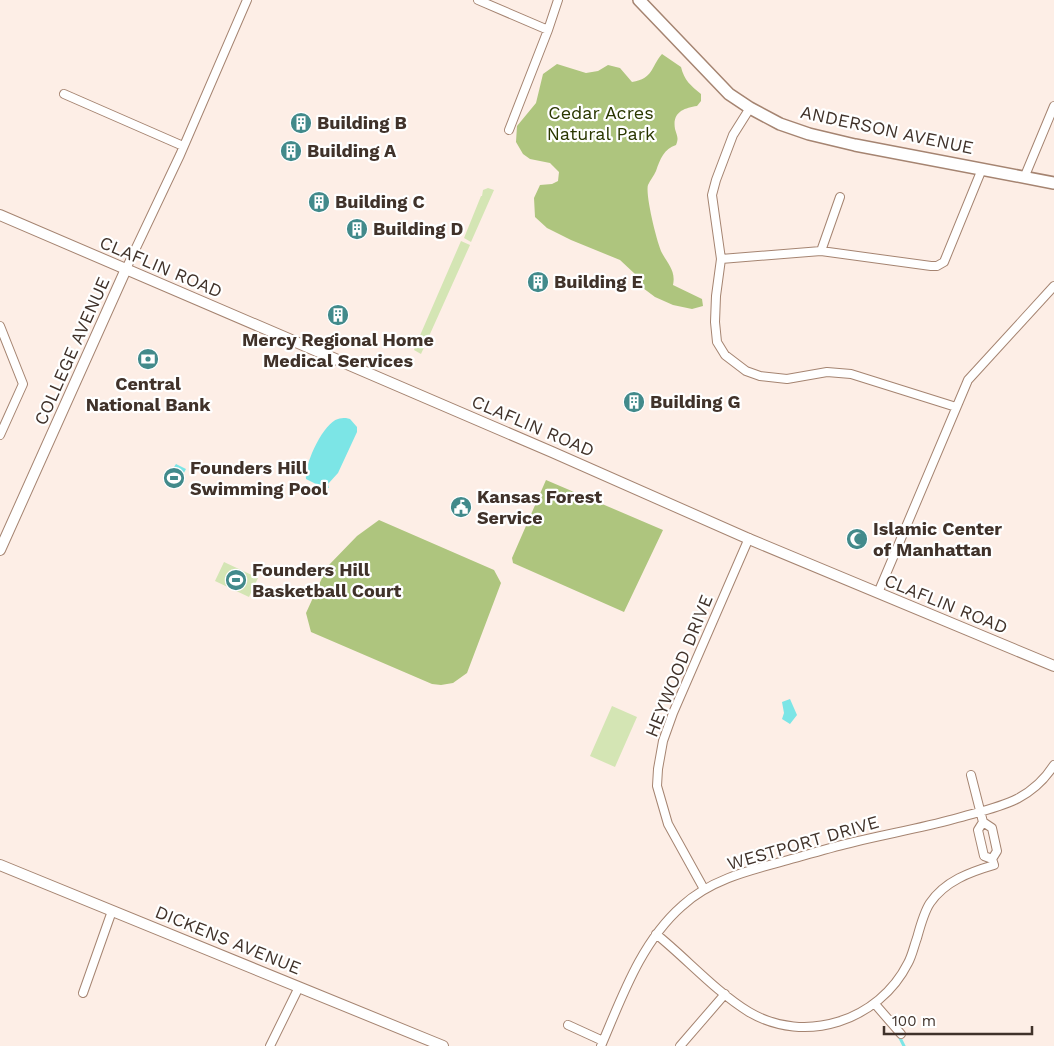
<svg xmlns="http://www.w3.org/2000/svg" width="1054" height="1046" font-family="'Work Sans',sans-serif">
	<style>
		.green { fill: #d4e5b4 }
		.forest { fill: #aec57e }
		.water { fill: #7ce5e6 }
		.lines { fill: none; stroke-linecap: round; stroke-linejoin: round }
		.stream { stroke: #7ce5e6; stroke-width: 3 }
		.minor-casing { stroke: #a58471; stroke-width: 10 }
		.tertiary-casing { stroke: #a58471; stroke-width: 12 }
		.secondary-casing { stroke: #a58471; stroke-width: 14 }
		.minor { stroke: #fff; stroke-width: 8 }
		.tertiary { stroke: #fff; stroke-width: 10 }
		.secondary { stroke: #fff; stroke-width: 11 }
		.labels { text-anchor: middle; stroke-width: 4.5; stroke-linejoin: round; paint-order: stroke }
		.park-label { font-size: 18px; fill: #2a3700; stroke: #fff }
		.poi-label { font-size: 18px; font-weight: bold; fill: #40322a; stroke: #fff; text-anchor: start }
		.street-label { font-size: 18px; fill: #40322a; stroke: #fff }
	</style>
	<rect width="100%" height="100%" fill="#fdeee6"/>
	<path class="green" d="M488,188L494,190L471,242L464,238L481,196H482L483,190Z
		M461,241L470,245L421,354L414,350L415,347Z
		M224,562L258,578L249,597L215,581Z
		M612,706L637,717L615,767L590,756Z"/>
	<path class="forest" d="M662,54L681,67C684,80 691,86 701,94V101L697,106C684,108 672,112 675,129C677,136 679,138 676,145C664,149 660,159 656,171C654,176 650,180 648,185C645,194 657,243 662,253C668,264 676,271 673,285L702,299L703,306L692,309L673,305L655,297L643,288L635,274L620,260L571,240L547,228L535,217L534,198L540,185L552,184L558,181L559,172L550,163L530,159L523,154L516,142L517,126L536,103L543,74L557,64L586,73L598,71L608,65L620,68L632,82C654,78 650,68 662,54Z
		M546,480L663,530L624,612L513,563L512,558Z
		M379,520L494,570L501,583L467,673L453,683L441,685L432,684L311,632L306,613L327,567L357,536Z"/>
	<path class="water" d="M346,418L350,419L357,427V432L338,473L328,484L329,488H326L325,485H318L306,479C304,465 323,423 338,419C340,418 343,418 346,418Z
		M176,464L186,469L176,488L164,482Z
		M790,699L797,715L790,724L782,719L784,713L782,702Z"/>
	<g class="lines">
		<path class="stream" d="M899,1036L904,1046"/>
		<g class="minor-casing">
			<path id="minor" d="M478,0L548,30
				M64,94L183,146
				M750,108L733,135L716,180L712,195L721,259L716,296L715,322L717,342L725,355L746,371L760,376L787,379L827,372L851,374L956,407
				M509,130L548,30L558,0
				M1024,178L1054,106
				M821,251L840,197
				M721,259L821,251L931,266H937L944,262L982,169
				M126,269L180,155L247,0
				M0,326L23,384L0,435
				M878,593L968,380L1054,286
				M983,822L978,830L984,856L992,859
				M704,889L668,824L657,786L658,769L663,741L673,713L749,538
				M656,934C687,959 715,991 749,1012C805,1045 879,1021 908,963C912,956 914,946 917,938C920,927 924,912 930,903C945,881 970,872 994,865L992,859L997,851L992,828L983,822L971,775
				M83,993L112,911
				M875,1004L901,1034
				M568,1025L603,1041
				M270,1046L299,987
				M601,1046C622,997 641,942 682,906C711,879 751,870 788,860C810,854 832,847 854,842C887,834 921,828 954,819C995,807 1029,804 1054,765
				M680,1046L725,994"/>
		</g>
		<g class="tertiary-casing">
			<path id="tertiary" d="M0,215L552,452L749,539L1054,666
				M0,550L126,269
				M0,865L443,1046"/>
		</g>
		<g class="secondary-casing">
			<path id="secondary" d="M639,0L729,94L750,108L780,124L809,134L855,145L1054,183"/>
		</g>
		<use href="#minor" class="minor"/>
		<use href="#tertiary" class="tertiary"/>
		<use href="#secondary" class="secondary"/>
	</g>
	<defs>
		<g id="building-disc" transform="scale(1.125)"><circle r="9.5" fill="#428a8b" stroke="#fff"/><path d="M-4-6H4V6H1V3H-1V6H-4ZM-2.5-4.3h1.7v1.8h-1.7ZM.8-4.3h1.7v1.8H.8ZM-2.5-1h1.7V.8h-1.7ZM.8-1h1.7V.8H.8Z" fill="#fff"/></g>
		<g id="bank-disc" transform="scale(1.125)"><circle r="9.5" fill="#428a8b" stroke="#fff"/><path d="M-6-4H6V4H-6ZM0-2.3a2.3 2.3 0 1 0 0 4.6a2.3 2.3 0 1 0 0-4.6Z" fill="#fff"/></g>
		<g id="stadium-disc" transform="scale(1.125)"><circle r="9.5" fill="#428a8b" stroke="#fff"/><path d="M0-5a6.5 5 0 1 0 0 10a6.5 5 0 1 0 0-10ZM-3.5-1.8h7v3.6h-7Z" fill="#fff"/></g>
		<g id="civic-disc" transform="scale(1.125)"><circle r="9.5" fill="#428a8b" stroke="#fff"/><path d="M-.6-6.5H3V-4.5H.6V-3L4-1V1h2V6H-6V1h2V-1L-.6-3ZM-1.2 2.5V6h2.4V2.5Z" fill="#fff"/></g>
		<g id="mosque-disc" transform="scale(1.125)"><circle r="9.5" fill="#428a8b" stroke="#fff"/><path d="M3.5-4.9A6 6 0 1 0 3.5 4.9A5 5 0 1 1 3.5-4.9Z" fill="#fff"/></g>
	</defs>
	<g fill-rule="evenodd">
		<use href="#building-disc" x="301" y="123"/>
		<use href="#building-disc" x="291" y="151"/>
		<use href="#building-disc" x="319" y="202"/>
		<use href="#building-disc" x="357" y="229"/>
		<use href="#building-disc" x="538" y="282"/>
		<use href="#building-disc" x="338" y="315"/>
		<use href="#bank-disc" x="148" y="359"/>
		<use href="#building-disc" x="634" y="402"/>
		<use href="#stadium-disc" x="174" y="478"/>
		<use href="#civic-disc" x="461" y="507"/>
		<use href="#mosque-disc" x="857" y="539"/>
		<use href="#stadium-disc" x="236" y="580"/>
	</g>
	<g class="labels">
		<g class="park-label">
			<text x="601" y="119">Cedar Acres<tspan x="601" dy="21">Natural Park</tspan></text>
		</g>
		<g class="poi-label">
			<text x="317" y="129">Building B</text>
			<text x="307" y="157">Building A</text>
			<text x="335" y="208">Building C</text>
			<text x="373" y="235">Building D</text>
			<text x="554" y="288">Building E</text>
			<text x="338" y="346" text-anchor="middle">Mercy Regional Home<tspan x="338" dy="21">Medical Services</tspan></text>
			<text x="148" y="390" text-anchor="middle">Central<tspan x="148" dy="21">National Bank</tspan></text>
			<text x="650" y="408">Building G</text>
			<text x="190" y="474">Founders Hill<tspan x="190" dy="21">Swimming Pool</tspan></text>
			<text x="477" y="503">Kansas Forest<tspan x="477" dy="21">Service</tspan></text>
			<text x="873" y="535">Islamic Center<tspan x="873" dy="21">of Manhattan</tspan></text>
			<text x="252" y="576">Founders Hill<tspan x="252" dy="21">Basketball Court</tspan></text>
		</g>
		<g class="street-label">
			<text transform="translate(887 130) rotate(12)" y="6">ANDERSON AVENUE</text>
			<text transform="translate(161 267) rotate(23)" y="6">CLAFLIN ROAD</text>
			<text transform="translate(72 351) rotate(-66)" y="6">COLLEGE AVENUE</text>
			<text transform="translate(533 426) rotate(23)" y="6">CLAFLIN ROAD</text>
			<text transform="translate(946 604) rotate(22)" y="6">CLAFLIN ROAD</text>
			<text transform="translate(679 666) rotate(-68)" y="6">HEYWOOD DRIVE</text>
			<text transform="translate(803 843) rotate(-16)" y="6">WESTPORT DRIVE</text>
			<text transform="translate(228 940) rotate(22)" y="6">DICKENS AVENUE</text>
		</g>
	</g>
	<path d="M884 1026v8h148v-8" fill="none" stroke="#40322a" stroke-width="2.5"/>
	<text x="892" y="1026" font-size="15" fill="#40322a" stroke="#ffffff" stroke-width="4" paint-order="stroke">100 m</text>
</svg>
